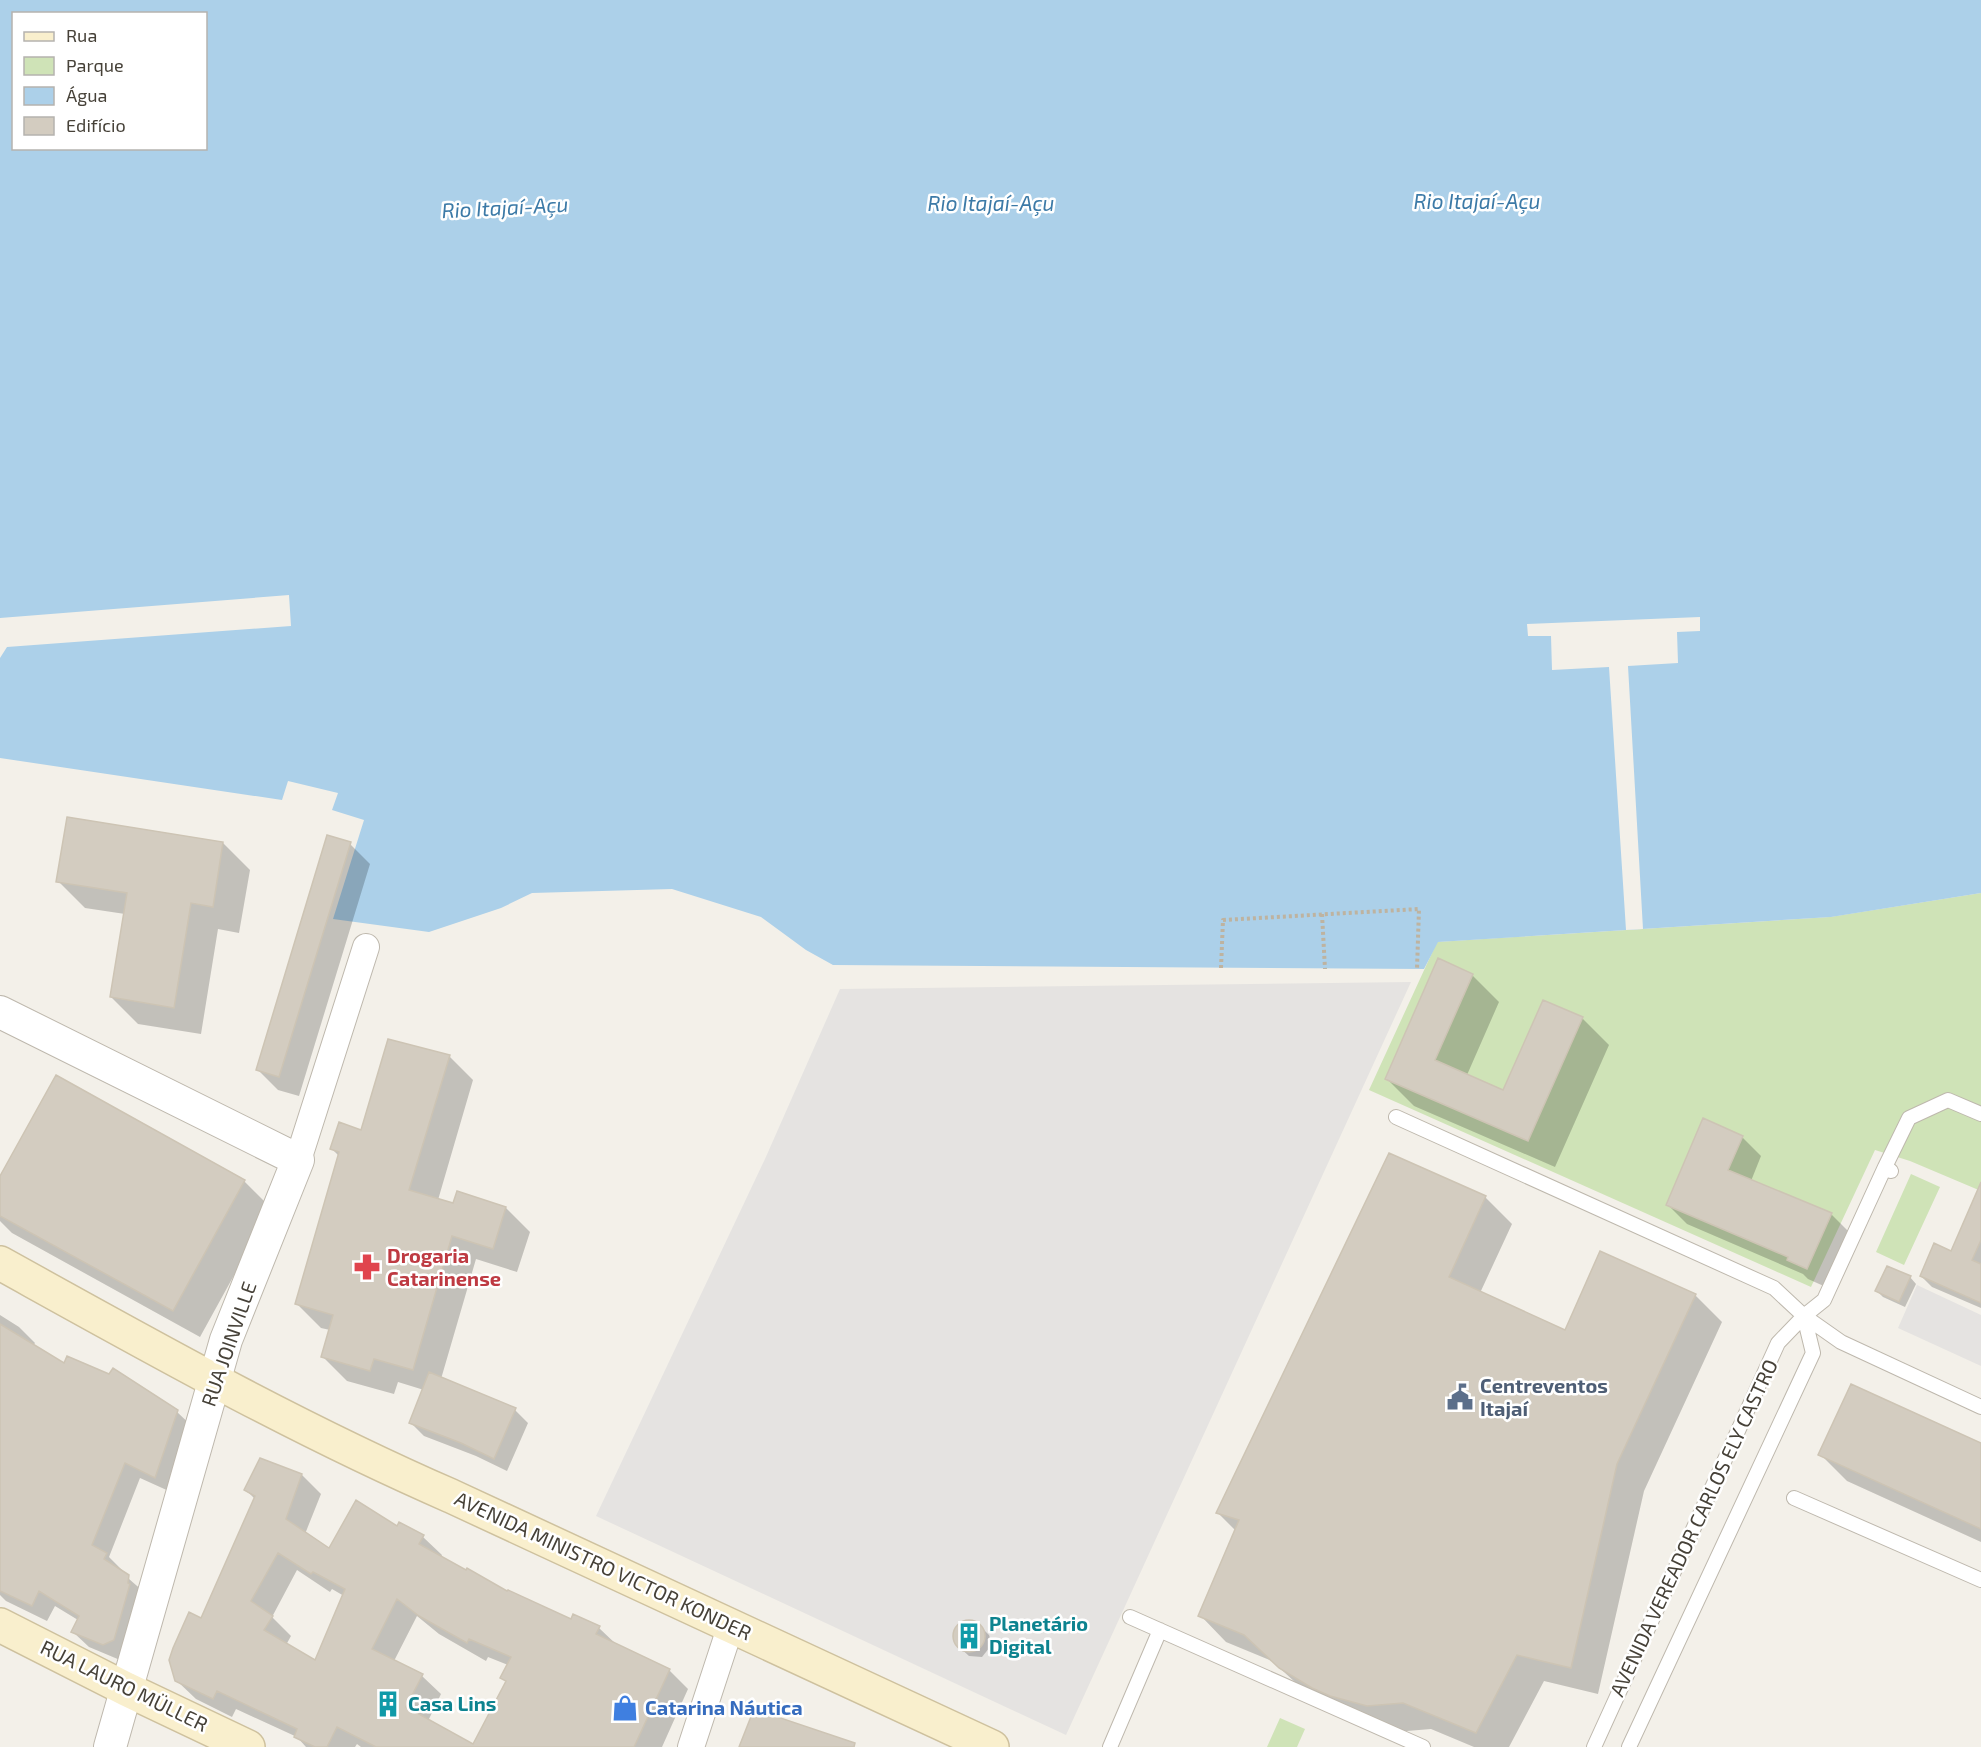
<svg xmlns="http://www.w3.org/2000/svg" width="1981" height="1747" font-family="'Exo 2',sans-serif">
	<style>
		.green { fill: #cfe3b7 }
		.parking { fill: #e5e3e1 }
		.water { fill: #acd0e9; fill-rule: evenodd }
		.pier { fill: #f3f0e9 }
		.shadow { fill: #0003; fill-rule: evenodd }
		.building { fill: #d3ccc0; stroke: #cdc4b4; stroke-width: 1.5; fill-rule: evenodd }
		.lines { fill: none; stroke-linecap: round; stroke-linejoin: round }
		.service-casing { stroke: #beb8ad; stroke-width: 16 }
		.minor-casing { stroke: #beb8ad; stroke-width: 28 }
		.tertiary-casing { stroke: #beb8ad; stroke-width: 34 }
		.secondary-casing { stroke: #cec19e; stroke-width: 36 }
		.path { stroke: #beb3a0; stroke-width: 4; stroke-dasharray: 3 3; stroke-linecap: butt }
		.service { stroke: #fff; stroke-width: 14 }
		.minor { stroke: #fff; stroke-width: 26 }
		.tertiary { stroke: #fff; stroke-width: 32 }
		.secondary { stroke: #f9efcd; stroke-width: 33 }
		.labels { text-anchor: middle; stroke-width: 5; stroke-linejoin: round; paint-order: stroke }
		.health-label { font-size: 20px; font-weight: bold; fill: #be3a42; stroke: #fff; text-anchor: start }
		.street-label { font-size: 20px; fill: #464138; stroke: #fff }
		.service-label { font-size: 20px; font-weight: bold; fill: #4e5e75; stroke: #fff; text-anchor: start }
		.culture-label { font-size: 20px; font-weight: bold; fill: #0d838f; stroke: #fff; text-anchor: start }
		.shop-label { font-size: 20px; font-weight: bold; fill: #366cbe; stroke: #fff; text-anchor: start }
		.water-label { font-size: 21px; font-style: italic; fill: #3c7aa7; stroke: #fff }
	</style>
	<rect width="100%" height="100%" fill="#f3f0e9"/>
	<path class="green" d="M1981,893V1191L1910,1161L1875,1150L1811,1287L1369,1090L1437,942L1830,917Z
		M1911,1174L1940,1187L1904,1265L1876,1252Z
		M1280,1718L1305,1729L1297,1747H1267Z"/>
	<path class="parking" d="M1411,982L1066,1735L596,1516L765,1159L840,989Z
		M1917,1285L1981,1315V1366L1898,1328Z"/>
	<path class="water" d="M0,0H1981V893L1831,917L1438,942L1424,969L833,965L806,950L761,917L672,889L532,893L501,908L429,932L333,919L364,820L332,810L338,793L288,781L282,800L0,758ZM14,14H206V148H14Z"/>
	<path class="pier" d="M289,595L291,626L7,647L0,658V618Z
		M1700,617V631L1677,632L1678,663L1628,666L1643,929L1626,930L1609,667L1552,670L1551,636H1528L1527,624Z"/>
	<path class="shadow" d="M223,843L250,870L239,933L218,929L201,1034L138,1024L111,997L125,914L85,908L58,881Z
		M350,844L370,864L299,1096L278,1090L258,1070Z
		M1472,975L1499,1002L1467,1075L1504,1092L1582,1018L1609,1045L1555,1167L1414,1106L1387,1079Z
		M449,1056L473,1080L438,1200L454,1204L506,1208L530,1232L517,1272L476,1259L441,1379L515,1410L528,1423L507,1471L476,1456L424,1436L411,1423L424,1390L398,1382L394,1394L347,1381L323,1357L330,1330L321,1328L297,1304L339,1156L332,1149L362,1131Z
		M1742,1137L1761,1156L1751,1181L1831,1214L1850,1233L1826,1287L1808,1279L1803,1274L1687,1224L1667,1204Z
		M0,1179L244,1181L271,1208L200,1337L12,1233L0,1221Z
		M1981,1193V1308L1932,1287L1921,1276L1952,1253Z
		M1485,1197L1512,1224L1480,1293L1565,1332L1695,1295L1722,1322L1644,1491L1598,1694L1544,1681L1509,1747H1474L1431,1729L1395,1732L1308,1694L1272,1661L1226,1642L1200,1615L1236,1531L1218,1513Z
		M1910,1277L1916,1284L1905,1307L1883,1297L1877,1291Z
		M0,1315L19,1327L35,1343L33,1346L64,1365L177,1412L193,1427L171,1492L140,1478L109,1557L122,1570L121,1572L144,1592L120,1660L89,1647L73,1632L78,1620L55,1606L47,1621L6,1601L0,1595Z
		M1981,1444V1542L1847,1481L1820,1454Z
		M260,1459L302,1475L321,1494L305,1534L329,1550L397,1528L399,1524L423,1537L442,1555L441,1558L508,1593L572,1621L574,1616L599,1628L618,1646L669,1670L688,1689L662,1747H361L357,1744L355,1747H306L297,1737L236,1709L232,1717L196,1699L176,1680L255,1499L246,1490ZM297,1570L330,1592L332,1589L344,1596L316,1663L286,1645L291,1636L272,1617ZM417,1616L439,1634L486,1661L488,1657L508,1665L502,1677L507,1682L473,1746L428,1721L441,1694L422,1676L394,1661Z
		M971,1621L977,1623L989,1635L991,1641L990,1647L982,1657L969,1656L956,1644L954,1637L955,1631L958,1625Z"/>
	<path class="building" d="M67,817L223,842L213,907L191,903L174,1008L110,997L127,893L56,882Z
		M327,835L351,842L279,1077L256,1070Z
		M1438,958L1473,974L1435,1060L1503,1090L1543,1000L1583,1017L1528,1141L1385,1079Z
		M388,1039L450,1055L409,1190L453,1203L457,1191L506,1207L493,1249L452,1236L413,1370L374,1359L370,1371L321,1357L333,1315L295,1304L339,1152L330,1149L339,1122L361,1130Z
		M56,1075L245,1180L173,1311L0,1216V1176Z
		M1703,1118L1743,1136L1728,1170L1832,1213L1807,1269L1787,1260L1788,1257L1666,1205Z
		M1389,1153L1486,1196L1449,1277L1565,1330L1600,1251L1696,1294L1617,1464L1571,1668L1517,1655L1476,1733L1403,1703L1367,1706L1330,1696L1312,1688L1279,1668L1244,1635L1198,1616L1239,1520L1216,1513Z
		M1981,1182V1240L1972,1260L1981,1264V1303L1920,1276L1934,1243L1951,1251Z
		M1887,1266L1911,1276L1899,1302L1875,1291Z
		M0,1324L64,1363L67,1356L109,1374L113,1368L178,1410L155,1478L125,1463L92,1545L107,1553L104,1559L129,1575L128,1583L130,1584L114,1640L103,1645L71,1632L79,1616L39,1591L32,1606L0,1591Z
		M429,1372L516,1408L494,1459L461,1443L409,1423Z
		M1851,1384L1981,1443V1529L1818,1455Z
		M260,1458L302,1474L286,1519L329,1548L356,1500L397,1526L399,1522L424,1535L419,1544L466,1570L467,1568L507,1591L508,1590L571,1619L573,1614L600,1626L596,1634L670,1669L634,1747H376L337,1727L327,1747H315L294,1737L297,1729L217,1691L213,1699L175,1681L169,1660L173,1648L189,1612L201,1618L255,1496L244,1490ZM278,1553L311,1574L313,1572L345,1589L315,1660L264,1630L273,1616L251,1601ZM397,1599L419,1616L467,1643L469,1639L511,1657L500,1678L506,1681L473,1744L406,1707L423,1674L372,1649Z
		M953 1636a16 16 0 1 1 32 0a16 16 0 1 1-32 0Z
		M754,1709L855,1743L854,1747H739Z"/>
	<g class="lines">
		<g class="service-casing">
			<path id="service" d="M1396,1117L1774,1288L1804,1316L1841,1342L1981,1407
				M1885,1167L1909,1118L1948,1100L1981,1114
				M1794,1498L1981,1580
				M1130,1617L1423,1747
				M1110,1747L1160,1630
				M1594,1747L1778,1343L1804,1316L1824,1300L1885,1167L1891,1171
				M1629,1747L1813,1353L1804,1316"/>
		</g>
		<g class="minor-casing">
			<path id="minor" d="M298,1160L366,947
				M691,1747L731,1625"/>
		</g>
		<g class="tertiary-casing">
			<path id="tertiary" d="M0,1012L298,1160L226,1340L110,1747"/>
		</g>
		<g class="secondary-casing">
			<path id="secondary" d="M0,1263C148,1345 295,1428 451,1496L992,1747
				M0,1625L126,1689L248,1747"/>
		</g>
		<path class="path" d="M1322,914L1325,969
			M1221,968L1223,920L1419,909L1417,969"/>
		<use href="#service" class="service"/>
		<use href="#minor" class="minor"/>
		<use href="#tertiary" class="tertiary"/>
		<use href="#secondary" class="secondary"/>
	</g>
	<defs>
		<g id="pharmacy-bare" transform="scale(2.07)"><path d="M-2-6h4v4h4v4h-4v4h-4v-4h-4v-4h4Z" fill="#e0444e" stroke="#fff" stroke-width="2.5" paint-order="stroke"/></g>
		<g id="civic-bare" transform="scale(2.07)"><path d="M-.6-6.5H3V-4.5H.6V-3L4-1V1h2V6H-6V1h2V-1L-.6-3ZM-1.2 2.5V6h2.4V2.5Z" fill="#5c6f8a" stroke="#fff" stroke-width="2.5" paint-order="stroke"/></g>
		<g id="building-bare" transform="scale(2.07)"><path d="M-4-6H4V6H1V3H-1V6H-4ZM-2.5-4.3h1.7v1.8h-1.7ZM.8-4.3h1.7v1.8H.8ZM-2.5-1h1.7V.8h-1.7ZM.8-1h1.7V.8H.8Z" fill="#0f9aa8" stroke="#fff" stroke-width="2.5" paint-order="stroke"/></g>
		<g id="shop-bare" transform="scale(2.07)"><path d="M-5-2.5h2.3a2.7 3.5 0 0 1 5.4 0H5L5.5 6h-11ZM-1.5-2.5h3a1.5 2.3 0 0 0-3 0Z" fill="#3f7fe0" stroke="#fff" stroke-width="2.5" paint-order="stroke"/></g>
	</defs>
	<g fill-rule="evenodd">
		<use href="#pharmacy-bare" x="367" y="1267"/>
		<use href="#civic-bare" x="1460" y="1397"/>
		<use href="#building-bare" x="969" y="1636"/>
		<use href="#building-bare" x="388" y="1704"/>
		<use href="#shop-bare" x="625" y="1708"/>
	</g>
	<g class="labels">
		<g class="health-label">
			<text x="387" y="1263">Drogaria<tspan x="387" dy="23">Catarinense</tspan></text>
		</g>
		<g class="street-label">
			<text transform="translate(229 1344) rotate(-71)" y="7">RUA JOINVILLE</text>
			<text transform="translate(1694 1528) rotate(-65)" y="7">AVENIDA VEREADOR CARLOS ELY CASTRO</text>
			<text transform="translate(603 1566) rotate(25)" y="7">AVENIDA MINISTRO VICTOR KONDER</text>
			<text transform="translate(124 1686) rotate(26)" y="7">RUA LAURO MÜLLER</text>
		</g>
		<g class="service-label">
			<text x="1480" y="1393">Centreventos<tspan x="1480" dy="23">Itajaí</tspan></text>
		</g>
		<g class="culture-label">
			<text x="989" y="1631">Planetário<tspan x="989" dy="23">Digital</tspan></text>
			<text x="408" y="1711">Casa Lins</text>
		</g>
		<g class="shop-label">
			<text x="645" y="1715">Catarina Náutica</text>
		</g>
		<g class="water-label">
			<text x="1477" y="209">Rio Itajaí-Açu</text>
			<text x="991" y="211">Rio Itajaí-Açu</text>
			<text transform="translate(505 208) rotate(-3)" y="7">Rio Itajaí-Açu</text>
		</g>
	</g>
	<rect x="12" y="12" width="195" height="138" fill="#ffffff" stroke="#b5b3af" stroke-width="1.5"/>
	<rect x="24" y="32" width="30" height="9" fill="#f9efcd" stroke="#b5b3af" stroke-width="1.5"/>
	<text x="66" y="42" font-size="18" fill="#464138">Rua</text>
	<rect x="24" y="57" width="30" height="18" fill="#cfe3b7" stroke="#b5b3af" stroke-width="1.5"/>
	<text x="66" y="72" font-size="18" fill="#464138">Parque</text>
	<rect x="24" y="87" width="30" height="18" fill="#acd0e9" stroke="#b5b3af" stroke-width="1.5"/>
	<text x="66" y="102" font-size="18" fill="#464138">Água</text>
	<rect x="24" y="117" width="30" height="18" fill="#d3ccc0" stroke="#b5b3af" stroke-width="1.5"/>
	<text x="66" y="132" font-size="18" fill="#464138">Edifício</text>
</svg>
